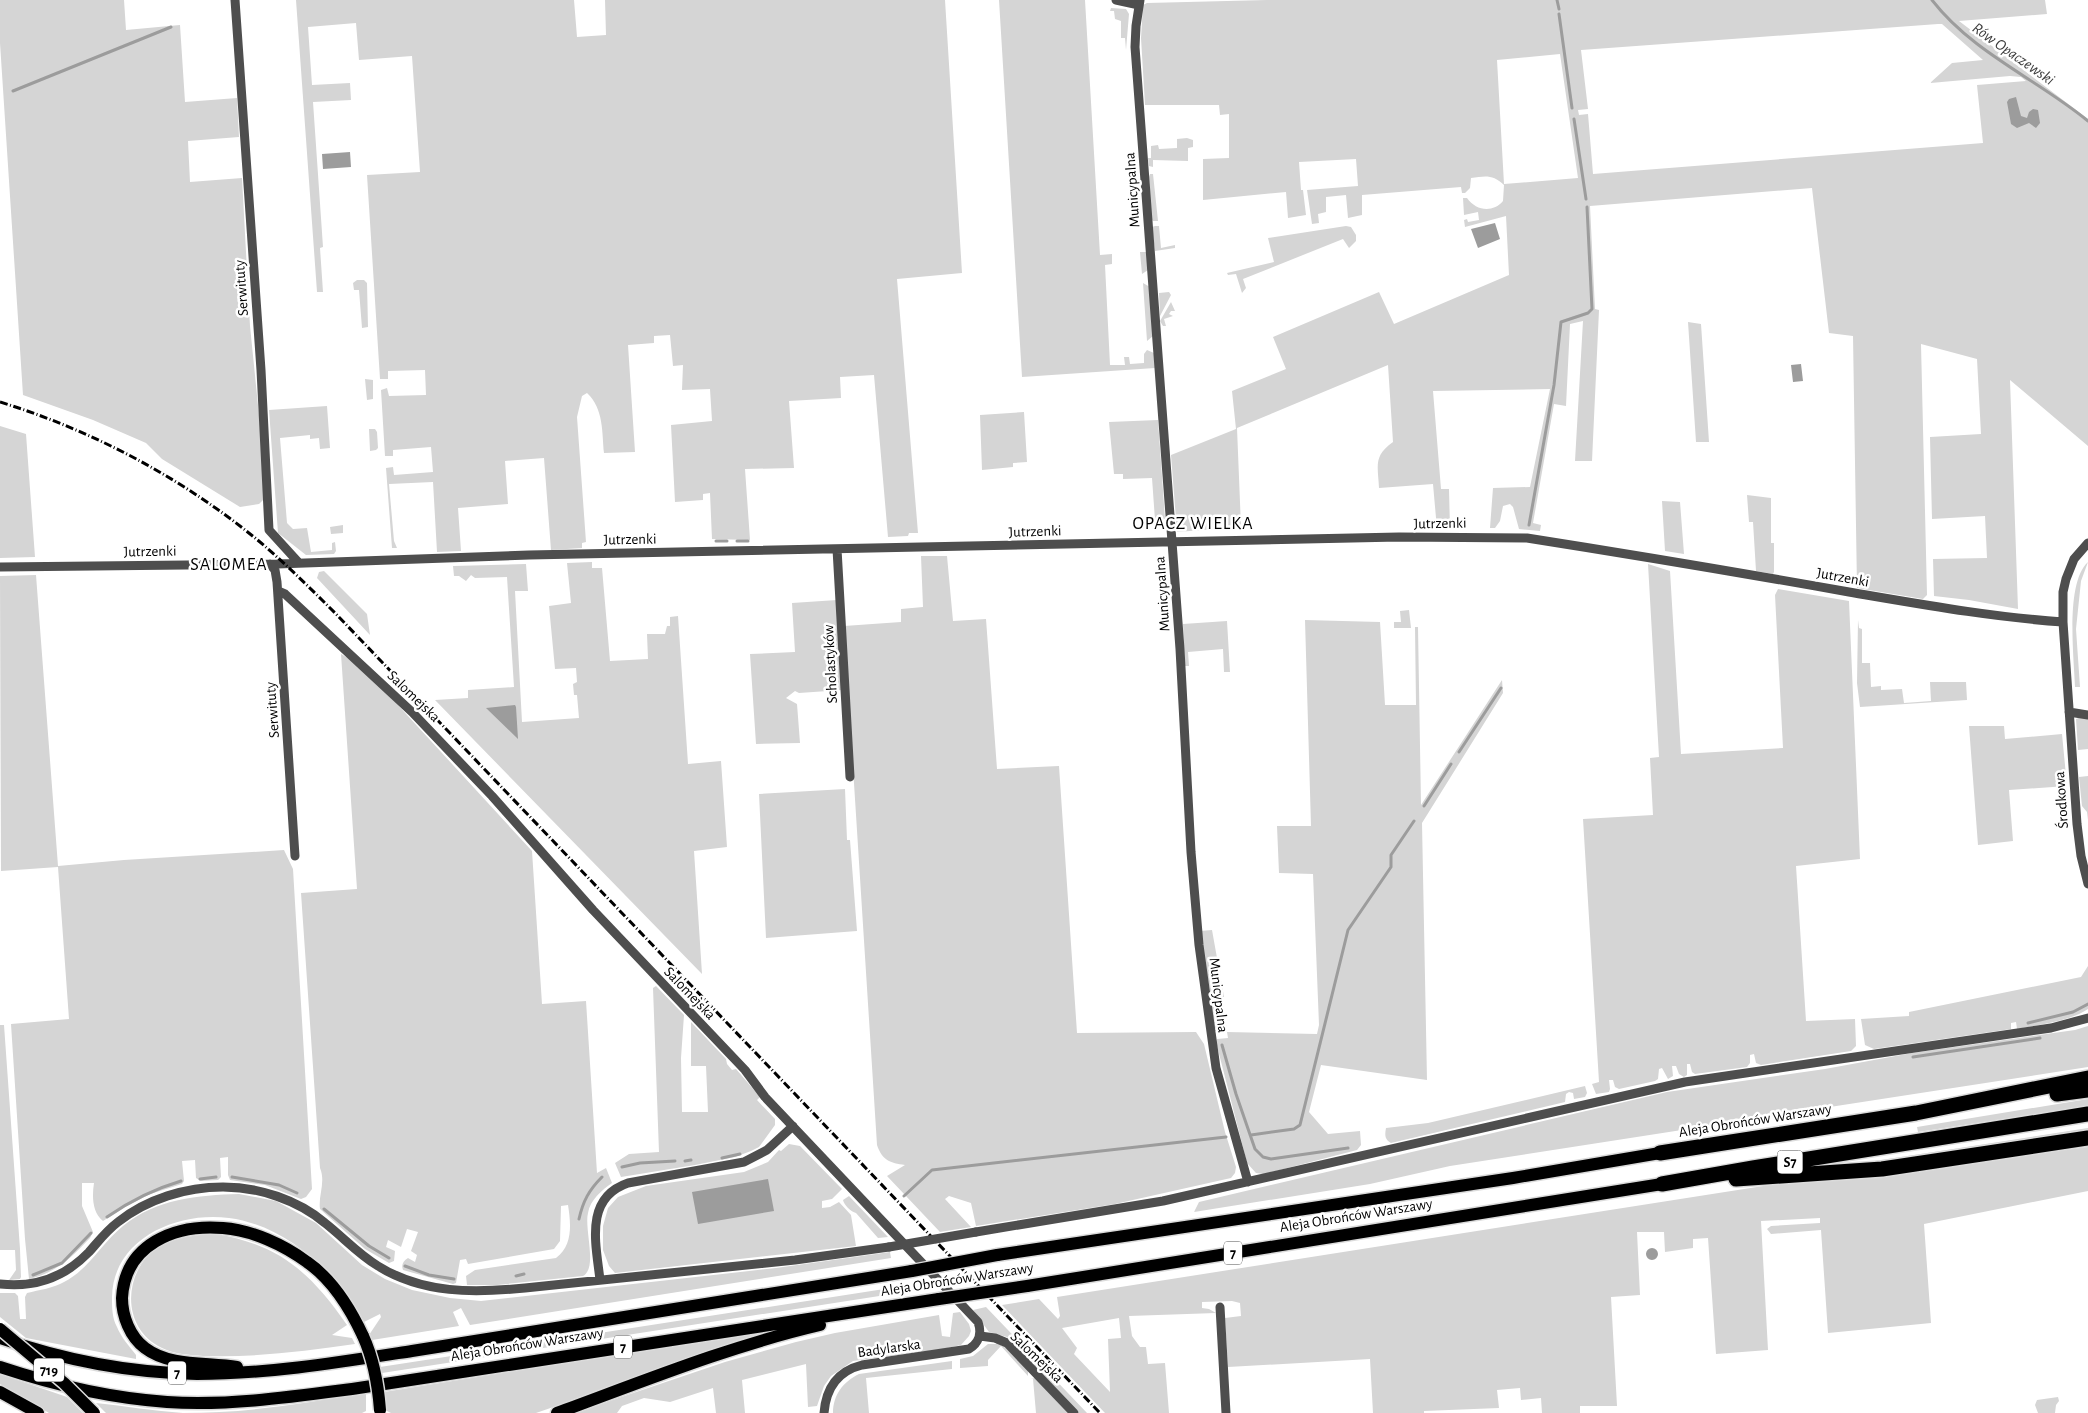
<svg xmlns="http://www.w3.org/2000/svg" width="2088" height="1413" font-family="'Alegreya Sans',sans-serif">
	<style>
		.green { fill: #d5d5d5; fill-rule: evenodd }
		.water { fill: #9c9c9c }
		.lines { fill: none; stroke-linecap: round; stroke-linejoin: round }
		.stream { stroke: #9c9c9c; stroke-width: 3 }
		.primary-casing { stroke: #dbdbdb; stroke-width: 15 }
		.motorway-casing { stroke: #dbdbdb; stroke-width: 18 }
		.minor { stroke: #4e4e4e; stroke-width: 9 }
		.primary { stroke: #000; stroke-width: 12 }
		.motorway { stroke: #000; stroke-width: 15 }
		.rail { stroke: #000; stroke-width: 3; stroke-dasharray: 8 2.5 1 2.5; stroke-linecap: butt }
		.primary-bridge-casing { stroke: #dbdbdb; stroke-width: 15; stroke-linecap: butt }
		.minor-bridge { stroke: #4e4e4e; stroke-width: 9 }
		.primary-bridge { stroke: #000; stroke-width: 12 }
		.labels { text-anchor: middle; stroke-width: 5; stroke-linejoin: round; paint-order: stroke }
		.shield { fill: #fff; stroke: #4c4c4c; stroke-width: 1 }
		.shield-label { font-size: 14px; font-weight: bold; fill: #000 }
		.street-label { font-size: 15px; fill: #000; stroke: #fff }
		.water-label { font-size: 16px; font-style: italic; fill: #3d3d3d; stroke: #fff }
		.quarter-label { font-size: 18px; letter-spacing: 1px; fill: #000; stroke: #fff }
	</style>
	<rect width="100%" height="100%" fill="#fff"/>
	<path class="green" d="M0,0H124L126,30L180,25L185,102L237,98L239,137L188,141L190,182L242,178L250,326L262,445L264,499L259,504L240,507L162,459L146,443L93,420L23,395L0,43Z
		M296,0H574L577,37L606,35L605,0H945L962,273L897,279L918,533H909L908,536L888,537L874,375L840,377L841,398L789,401L794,468L745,469L750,540L712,539L710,493L703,494V500L675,502L671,425L712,421L710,389L682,390L683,365L673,366L670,335L654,336V343L628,345L635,452L604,453C602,433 604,409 587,393L582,396L577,417L586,542L582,543V548L551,550L544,458L505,461L508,504L458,508L461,551L437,552L433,482L389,484L394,541L397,548H392L386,468L393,467L394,475L433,472L431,447L393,450V456H385L381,390L387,388L389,396L426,395L425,370L388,371V379H380L367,175L420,172L412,56L359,60L356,23L308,27L312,85L350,83L351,100L313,102L323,247L320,248L323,292H317Z
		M999,0H1085L1100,255L1112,254V264L1105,265L1110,365H1125L1124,357H1129L1130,364L1144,363V354L1147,350L1154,353L1155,368L1022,377Z
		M1267,0H2045L2047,14L1959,21L2088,119V446L2010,380L2018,609L1969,600L1934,596L1933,559L1987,558L1985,516L1932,519L1930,437L1981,434L1977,359L1921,344L1927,595L1923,599L1857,588L1853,336L1829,333L1812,188L1590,206L1595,309L1599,310L1592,461H1575L1583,321L1570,324L1566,406L1554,404L1533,523L1541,525L1540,531L1519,529L1513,507L1510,504L1503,506L1500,521L1495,528H1490L1493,488L1530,487L1550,389L1433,391L1441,489H1449L1450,529H1437L1433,484L1379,488C1378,466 1373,456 1393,442L1388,365L1237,428L1241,527L1177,532L1171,455L1236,429L1232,391L1286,369L1273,337L1379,292L1394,324L1509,275L1506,216L1465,227L1464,220L1467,219L1468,222L1479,220L1478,212L1464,215L1463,198H1467C1476,211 1493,213 1503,201L1504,185C1493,174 1485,176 1471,178L1470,188L1465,193H1462L1461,187L1362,195V215L1348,218L1346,195L1326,197V212L1318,214L1319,223L1312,224L1307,190L1358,186L1356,159L1299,162L1301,190H1303L1306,215L1288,218L1286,192L1203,200V159L1229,158V114L1220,115L1219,105H1145L1141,38L1143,5L1147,3ZM1938,24H1942L1983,60L1952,63L1930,83L2010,76L2021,77L2026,81L1977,85L1983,143L1593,174L1588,114L1579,115L1578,110L1588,109L1581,50ZM1560,54L1578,178L1504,184L1497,60Z
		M1111,8L1126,9L1129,14L1126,50L1125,38H1121V21L1115,19L1114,11H1110Z
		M1187,138L1193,140V147L1188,148V161L1153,160V167L1149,166L1148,158H1151V146L1158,145L1159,149L1177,148V139Z
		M1150,174H1153L1158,221H1153L1151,219L1149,177Z
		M1155,226H1159L1161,248L1175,245V248L1155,251L1152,227Z
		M1346,226L1351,227L1356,235V241L1349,248L1343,239L1243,279L1246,288L1242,293L1236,274L1228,275L1227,273L1274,262L1268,238Z
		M1140,252H1147L1148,270L1142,274Z
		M357,280H364L367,283L368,327L362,328L359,290H354L353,283Z
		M1143,283L1150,287L1153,336L1147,341Z
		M1169,292L1171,295L1160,316L1159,293Z
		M1171,302L1175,311H1171L1169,314L1173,316L1164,319L1166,326H1163L1160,321Z
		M1688,322L1701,324L1709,442H1696Z
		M365,379L373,380V399L367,400Z
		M327,406L330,448L320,449L319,438L310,439V435L280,438L287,523L293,529L307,528L311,552L332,550V543L335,542L336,551L334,554L306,555L278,533L269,410Z
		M1024,412L1027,462L1013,463V467L982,470L980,415Z
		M1158,420L1165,519L1155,520L1152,478L1123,479V474H1114L1109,422Z
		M0,426L26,434L35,557L0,558Z
		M369,429H375L377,432L378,448L376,450L370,451Z
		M1747,495L1771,498V543H1774V572L1773,574L1756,571L1753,522H1749Z
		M1662,501L1680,502L1684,554L1665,551Z
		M343,525V533L331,534L330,527Z
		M921,556H947L953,621L986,619L997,769L1059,766L1077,1033L1196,1032L1204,1044L1225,1132L1236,1167L1235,1173L1231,1178L1115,1204L976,1226L971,1203L949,1196L945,1199L971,1227L940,1232L887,1176L905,1165C890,1163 882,1160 877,1145L844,626L901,622V609L923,607Z
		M592,562V568H602L610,661L648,659L647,634H665L667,626H670V617L678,616L688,764L721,761L727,847L694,851L702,974L435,700L468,698V690L514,687L507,577L475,578L471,575L466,581L459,576H454L453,566L526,564L528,591H515L522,722L579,718L577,695H574L573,684L577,682L576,668L555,669L549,606L571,603L567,563Z
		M2088,562L2081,581L2076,629L2080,687H2075C2074,657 2065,583 2088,562Z
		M1648,564L1670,571L1681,754L1783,748L1775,595L1778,589L1849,601L1860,859L1796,866L1806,1021L1855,1019L1856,1046L1851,1051L1761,1065L1756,1063L1754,1054L1750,1055V1063L1747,1067L1695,1074L1692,1072L1690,1064H1687V1075L1684,1077L1679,1074L1676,1066H1672L1673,1076L1668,1079L1662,1068L1659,1069L1658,1079L1655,1081L1619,1089L1615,1087L1613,1080H1609L1610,1089L1609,1092L1596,1094L1592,1084L1599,1082L1583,819L1653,815L1650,758L1659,757Z
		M324,571L367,614L370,635L317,578L319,572Z
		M36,575L58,866L124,860L284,850L293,869L312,1189L306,1197L301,1199L265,1185L230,1180L228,1175V1157L220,1158L221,1177L218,1180L201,1181L196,1178L195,1160L182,1161L184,1181L182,1184L150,1194L125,1207L103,1221C92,1212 92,1196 94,1183H82V1206L93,1232L90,1238C72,1257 56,1273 29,1279L25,1239L11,1024L69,1019L58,867L1,871L0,576Z
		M837,600L842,690L799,693L795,691L786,698L797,704L800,743L756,744L750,654L795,652L792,603Z
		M1409,610L1411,628H1394V622H1401L1400,611Z
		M1305,620L1380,622L1385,705H1416L1415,627H1418L1421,805L1502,680L1503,693L1422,823L1427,1080L1321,1065L1309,1112L1328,1134L1360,1131L1361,1145L1357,1150L1264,1174L1256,1173L1247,1163L1216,1042L1217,1039L1228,1038L1227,1032L1214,1031L1212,1007L1214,1004L1223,1002L1227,1032L1317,1034L1319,1025L1313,874L1279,873L1277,826H1311Z
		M1858,620L1859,628L1862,629V663H1870L1871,687L1881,686V690L1902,689L1904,703L1931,701L1930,682H1966L1967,700L1860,707L1857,683Z
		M1227,621L1230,672H1224L1223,649L1188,652L1189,666H1185L1183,624Z
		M341,654L353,661L385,691L532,851L542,1004L586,1001L597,1173L606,1168L612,1183C602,1190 590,1200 588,1213C584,1229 598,1268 583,1276L497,1285H467L466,1276L475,1270L556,1258C573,1245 571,1224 568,1205L561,1206L560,1241L554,1249L468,1264L466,1259L460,1260L456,1283L453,1284L403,1270C401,1265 403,1261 408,1258L415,1262L417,1255L411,1251L418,1232L407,1229L401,1247L388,1240L386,1247L395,1251L394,1261L389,1263L365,1249L320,1209C318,1196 326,1182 320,1168L301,893L357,889Z
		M2081,717L2088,718V749L2078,750L2076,719Z
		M2004,726L2005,739L2062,734L2067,786L2009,790L2013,841L1978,845L1969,726Z
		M2088,776V843V820L2087,812L2082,806L2079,777Z
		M845,789L847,840H850L857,931L766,938L759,794Z
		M1212,930L1224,997H1211L1200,931Z
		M2088,966V1009C2071,1021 2038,1025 2017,1029L2016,1022L2011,1023V1029L1874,1049L1865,1045L1861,1019L1909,1016V1012L2081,977Z
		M656,986L684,1015L681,1058L682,1112H708L706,1066H691V1022L726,1059L727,1064L732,1070L736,1069L760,1097L757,1100L775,1119V1125L759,1147L751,1151L735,1157L695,1165L621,1177L615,1163L629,1154L659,1152L653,988Z
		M0,1025H4L20,1249L21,1277L20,1279L9,1280L16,1270L15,1250H0Z
		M2088,1026V1067L1450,1166L1370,1184L1194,1212L1199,1202L1667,1092L1825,1069L1912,1053L2075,1030Z
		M1585,1086L1587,1093L1585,1097L1574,1099L1573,1093L1569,1092L1566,1094L1565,1102L1391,1143C1384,1139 1385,1134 1386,1128L1428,1123Z
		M2088,1099V1106L1918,1132L1917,1127Z
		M2088,1128V1133L1879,1166L1856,1164Z
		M789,1144L800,1146L842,1189L832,1199L822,1201V1208L830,1207L839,1202L851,1215L856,1246L615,1273L609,1266L603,1250V1226L608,1208L618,1197L646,1186L744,1172L768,1162L779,1150L781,1151Z
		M2088,1147V1191L1924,1224L1931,1323L1828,1333L1821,1230L1771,1234L1767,1229L1771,1226L1820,1223V1218L1761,1221L1768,1350L1716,1354L1708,1238L1693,1239V1248L1665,1252L1664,1232H1637L1640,1295L1611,1297L1617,1406H1580V1413H1542L1541,1398L1521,1400L1520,1388L1497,1390L1499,1408L1424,1411V1413H1373L1370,1359L1228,1367L1225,1318L1241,1316L1240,1303L1232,1301L1202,1302V1308L1209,1309L1216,1313L1129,1316L1132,1336L1140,1347H1146L1148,1364L1165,1363L1169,1413H1105L1002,1305L1039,1299L1058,1319L1060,1316L1057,1297L1776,1184ZM1119,1318L1121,1338L1108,1339L1110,1392L1074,1354L1077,1348L1062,1328Z
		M239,1194L276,1201L316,1223L362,1265L385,1279L412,1290L450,1298L481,1301L776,1268L890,1252L891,1258L470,1325L461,1308L453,1312L459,1326L372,1340L369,1335L381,1317L380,1314L364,1322C336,1273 288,1226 229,1218C178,1211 113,1238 112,1297C112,1307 112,1318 117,1327C121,1337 129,1346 136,1355V1359L26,1338L0,1317V1293H15L18,1296L20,1319H26L25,1297L27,1293C39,1290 54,1288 64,1282C88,1270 102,1243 123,1226C156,1199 198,1195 239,1194Z
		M849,1196L888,1237L878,1238L856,1213C851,1212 844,1205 843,1200Z
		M216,1234C280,1245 311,1273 347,1325L332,1335L352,1338L355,1344C304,1351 254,1358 203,1356C190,1355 174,1354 162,1348C118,1328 123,1264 164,1244C180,1236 198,1235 216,1234Z
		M910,1285L911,1289L905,1292L382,1373L380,1367Z
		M986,1307L1087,1413H1079L1007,1337L989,1332L973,1310Z
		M960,1312L969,1324L971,1331L969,1336L961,1345L943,1349L853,1361L831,1376L824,1386L817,1406L808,1407L806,1364L742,1380L745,1413H716L713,1388L670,1402L644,1398L622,1406L617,1413H574L725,1362L796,1342L835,1333L939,1315L942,1336L950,1337L953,1313Z
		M750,1333L754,1334L753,1338L536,1413H391L385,1410L384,1392Z
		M997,1341L1003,1344L1028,1369V1376L1001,1346L988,1360V1366L960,1368V1359L973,1356L988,1344H996Z
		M952,1361V1369L866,1378L869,1413H833C833,1395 843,1382 859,1374Z
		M0,1374L67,1397L83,1413H49L0,1384Z
		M1035,1378L1069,1413H1036L1033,1379H1031Z
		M366,1392V1411L362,1413H106L96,1403C125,1406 154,1411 183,1413C245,1413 306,1404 366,1392Z
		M2058,1397L2059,1401L2056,1405L2055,1413H2038L2035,1405L2037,1400Z"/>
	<path class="water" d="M2016,97L2021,116L2027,118L2029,112L2033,109L2038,110L2040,123L2036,128L2029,123L2017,128L2011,124L2007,102L2009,99Z
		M350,152L351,167L323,169L322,154Z
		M1495,223L1500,239L1478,248L1471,229Z
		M1801,364L1803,381L1793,382L1791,365Z
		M515,705L516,707L518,739L486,708Z
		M768,1179L774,1211L698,1224L692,1192Z
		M1646 1254a6 6 0 1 1 12 0a6 6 0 1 1-12 0Z"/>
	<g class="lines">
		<path class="stream" d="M1557,0L1559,9
			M1932,0C1973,53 2037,79 2088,121
			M1559,14L1572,108
			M13,91L171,27
			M1574,119L1586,199
			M1529,525L1554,385L1561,322L1588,313L1592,309L1587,207
			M716,541H727
			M737,541H748
			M1459,752L1501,688
			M1424,806L1451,764
			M2028,1023L2073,1012L2088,1004
			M1222,1045L1236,1094L1255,1149L1263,1157L1271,1159L1348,1148
			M1913,1057L2040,1038
			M1251,1135L1294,1129L1300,1125L1348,930L1391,867V855L1414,821
			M722,1158L740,1154
			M685,1161L691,1160
			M622,1167L640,1163L675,1161
			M232,1177L279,1185L297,1193
			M200,1179L216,1177
			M904,1196L932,1170L1226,1137
			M324,1209L369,1246L389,1258
			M107,1217C130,1201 154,1189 181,1181
			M579,1219C583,1201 589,1190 602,1177
			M405,1266L429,1275L454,1279
			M33,1275L62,1263L91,1233
			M516,1276L524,1274"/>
		<g class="primary-casing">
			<path id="primary" d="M997,1255L1513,1178L1660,1153
				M1027,1286L1662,1184
				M0,1338C63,1360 131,1373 197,1374C269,1374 341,1362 412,1351L912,1271
				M0,1367C54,1385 109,1398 167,1402C228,1406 291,1397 352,1389L939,1299
				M237,1367C207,1362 170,1367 145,1348C130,1337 122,1316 122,1298C125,1244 175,1224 223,1228C252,1230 284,1245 307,1262C333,1280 350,1308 363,1336
				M0,1392L38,1413
				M557,1413C644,1381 730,1346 820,1325"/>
		</g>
		<g class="motorway-casing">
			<path id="motorway" d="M2057,1094L2088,1090
				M1660,1153L1916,1113L2088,1078
				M1736,1179L1882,1169L2088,1138
				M1662,1184L1753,1168L2088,1114"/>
		</g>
		<path class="minor" d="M235,0L261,370L269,530L299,563
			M1116,0L1139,5
			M1140,0L1136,26L1135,47L1180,649L1191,852L1199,945L1216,1068L1248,1182
			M2088,543L2074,559L2066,579L2063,592V622L2077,824L2081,856L2088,884
			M837,549L850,777
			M270,564L275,570L277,582L295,856
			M0,567L277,564L529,555L1399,537L1527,538C1635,555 1742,573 1849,592C1920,604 1991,617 2063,622
			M278,591L285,594L412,712L492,796L593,910L745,1070L765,1097L978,1322C982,1333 979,1343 969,1349L862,1365C838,1371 826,1388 824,1413
			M2069,712L2088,715
			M976,1232L1163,1201L1685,1082L2051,1028L2088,1018
			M600,1280C596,1244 584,1198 628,1183L744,1162L767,1150L793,1126
			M0,1284C35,1288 64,1278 89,1252C98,1242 106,1231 118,1222C147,1199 186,1187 223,1187C259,1187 298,1200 325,1223C343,1237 358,1254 378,1266C423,1294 474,1293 525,1288L795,1260L889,1247
			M1220,1307L1226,1413
			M980,1336L995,1338L1007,1343L1074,1413"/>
		<use href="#primary" class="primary"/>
		<use href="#motorway" class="motorway"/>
		<path class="rail" d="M0,402C94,431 184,479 260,542C287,565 312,590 337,615L1100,1413"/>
		<g class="primary-bridge-casing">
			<path id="primary-bridge" d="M912,1271L997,1255
				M939,1299L1027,1286
				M0,1329L64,1383L94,1413
				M363,1336C374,1360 378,1384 380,1410"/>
		</g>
		<path class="minor-bridge" d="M889,1247L976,1232"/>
		<use href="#primary-bridge" class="primary-bridge"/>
	</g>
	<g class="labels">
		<g class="shield">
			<rect x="1777.5" y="1150.5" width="25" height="23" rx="4"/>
			<rect x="1224" y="1241.5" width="18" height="23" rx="4"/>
			<rect x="614" y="1335.5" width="18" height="23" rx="4"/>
			<rect x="34" y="1358.5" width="30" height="23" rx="4"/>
			<rect x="168" y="1361.5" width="18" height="23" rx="4"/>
		</g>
		<g class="shield-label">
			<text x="1790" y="1167">S7</text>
			<text x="1233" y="1258">7</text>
			<text x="623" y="1352">7</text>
			<text x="49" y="1375">719</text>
			<text x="177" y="1378">7</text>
		</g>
		<g class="street-label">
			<text transform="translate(1132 190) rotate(-94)" y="5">Municypalna</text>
			<text transform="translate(241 288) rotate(-94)" y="5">Serwituty</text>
			<text transform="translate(1440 523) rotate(-1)" y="5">Jutrzenki</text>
			<text transform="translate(1035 531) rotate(-2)" y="5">Jutrzenki</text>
			<text transform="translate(630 539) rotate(-1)" y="5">Jutrzenki</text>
			<text transform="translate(150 551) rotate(-1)" y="5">Jutrzenki</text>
			<text transform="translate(1843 577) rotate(10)" y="5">Jutrzenki</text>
			<text transform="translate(1162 594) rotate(-94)" y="5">Municypalna</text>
			<text transform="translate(830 664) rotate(-93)" y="5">Scholastyków</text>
			<text transform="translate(414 696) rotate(44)" y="5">Salomejska</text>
			<text transform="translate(272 710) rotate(-94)" y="5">Serwituty</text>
			<text transform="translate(2061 800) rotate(-94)" y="5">Środkowa</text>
			<text transform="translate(690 993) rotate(46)" y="5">Salomejska</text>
			<text transform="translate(1219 995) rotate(83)" y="5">Municypalna</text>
			<text transform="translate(1755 1120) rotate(-9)" y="5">Aleja Obrońców Warszawy</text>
			<text transform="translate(1356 1215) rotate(-9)" y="5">Aleja Obrońców Warszawy</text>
			<text transform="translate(957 1279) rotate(-9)" y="5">Aleja Obrońców Warszawy</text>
			<text transform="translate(527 1344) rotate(-9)" y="5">Aleja Obrońców Warszawy</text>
			<text transform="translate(889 1348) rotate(-8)" y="5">Badylarska</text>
			<text transform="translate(1037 1357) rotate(44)" y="5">Salomejska</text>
		</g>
		<g class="water-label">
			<text transform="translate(2014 53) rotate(35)" y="6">Rów Opaczewski</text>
		</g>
		<g class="quarter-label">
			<text x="1193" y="529">OPACZ WIELKA</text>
			<text x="229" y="570">SALOMEA</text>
		</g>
	</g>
</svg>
